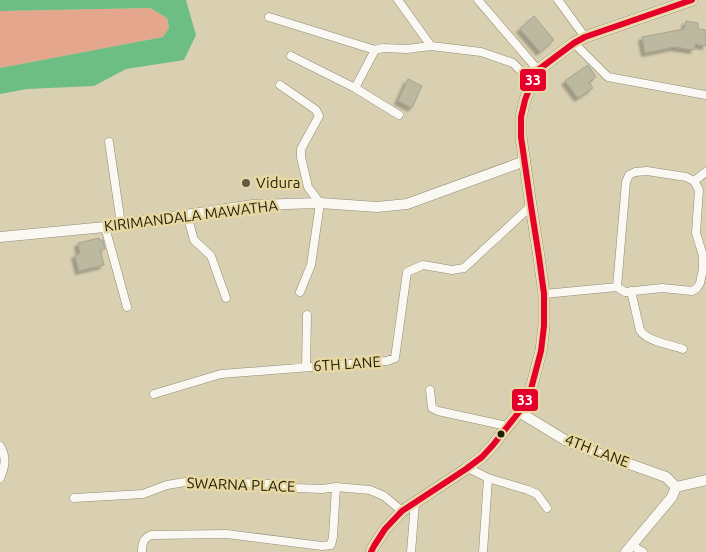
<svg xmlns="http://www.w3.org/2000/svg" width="706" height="552" font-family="Ubuntu,sans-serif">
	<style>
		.green { fill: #e4a78d }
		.water { fill: #6dbe84 }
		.building { fill: #bcb9a1; stroke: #a6a38d; filter: url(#shadow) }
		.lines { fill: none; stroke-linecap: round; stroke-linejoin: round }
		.street-casing { stroke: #928b74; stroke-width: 9 }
		.secondary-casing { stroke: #928b74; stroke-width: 11 }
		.primary-casing { stroke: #928b74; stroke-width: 12 }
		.street { stroke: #f9f8f3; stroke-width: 8 }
		.secondary { stroke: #f9f8f3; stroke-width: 10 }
		.primary { stroke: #f9f8f3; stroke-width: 11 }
		.bus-1-casing { stroke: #e8d9a3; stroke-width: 10 }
		.bus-1 { stroke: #e4002b; stroke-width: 6 }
		.poi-dot { fill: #625b44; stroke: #e8d9a3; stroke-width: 2 }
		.bus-dot { fill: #221c08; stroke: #e8d9a3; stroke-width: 2 }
		.labels { text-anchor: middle; stroke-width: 5; stroke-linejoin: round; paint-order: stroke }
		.poi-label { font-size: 15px; fill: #221c08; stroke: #e8d9a3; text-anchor: start }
		.street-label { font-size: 15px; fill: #221c08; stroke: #e8d9a3 }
		.line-badge { stroke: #e8d9a3; stroke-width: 2 }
		.badge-label { font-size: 14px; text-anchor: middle; font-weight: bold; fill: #fff }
	</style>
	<defs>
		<filter id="shadow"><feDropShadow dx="-3.5" dy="3.5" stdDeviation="1" flood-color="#0004"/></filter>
	</defs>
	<rect width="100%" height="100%" fill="#d9d0b2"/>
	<path class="green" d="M150,8L167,18L169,28L163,37L0,68V11Z"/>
	<path class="water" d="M0,0H186L196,35L184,60L126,69L94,86L27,89L0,94V68L163,37L169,28L167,18L150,8L0,11Z"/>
	<path class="building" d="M534,16L554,40L540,52L520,29Z
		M686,21L698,23V29L706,30V46L695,44L694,50L674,47L645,53L642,37L684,29Z
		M588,65L596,77L589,82L593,88L578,98L565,81Z
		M408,79L422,86L412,108L398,101Z
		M99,238V240H103L105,249L100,250L104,265L79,271L75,255L80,253L78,243Z"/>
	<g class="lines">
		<g class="street-casing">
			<path id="street" d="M398,0L431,46L481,52L513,63L532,82
				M478,0L538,70
				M558,0L585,37
				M269,17L375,50L383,48L407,49L431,46
				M574,43L608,77L706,95
				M291,56L355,88L399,115
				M280,85L316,110L319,116L301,149V157L308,187L320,203L311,265L300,292
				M355,88L375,50
				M109,142L121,224
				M694,181L706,172
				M187,215L194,240L211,256L226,298
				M105,227L127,307
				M631,291L640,330C646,341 671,345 683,349
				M544,294L617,287L625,292L662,288L692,291L697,288L700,283L703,269V256L696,233L699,190L694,181L686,177L647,171L635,172L629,175L626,182L617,287
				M306,367L307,315
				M430,390L432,408L438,411L507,426
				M154,394L221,374L387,361L395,358L407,272L423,265L452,270L464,268L531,206
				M0,446C7,457 5,467 0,478
				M468,468L488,478L483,552
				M488,478L528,490L537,494L547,508
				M74,498L143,494L167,485L191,481L272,484L296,488L322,489L336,487L370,490L384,496L402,511
				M631,545L643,552
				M142,552C142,543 143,539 151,535L227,534L322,546L331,545L333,537L336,487
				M411,552L415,503"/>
		</g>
		<g class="secondary-casing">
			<path id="secondary" d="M0,237L105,227L253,205L320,203L377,207L407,204L525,161
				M519,412L565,440L594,452L624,462L666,477L676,487
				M626,552L672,497L676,487L706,480"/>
		</g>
		<g class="primary-casing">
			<path id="primary" d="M371,552L374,546L385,529L402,511L466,469L482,457L493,445L519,412L531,389L541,351L544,326V294L539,257L531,206L521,137V117L525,100L532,82L538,70L574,43L585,37L692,0"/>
		</g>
		<use href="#street" class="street"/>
		<use href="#secondary" class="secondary"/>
		<use href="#primary" class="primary"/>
		<g class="bus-1-casing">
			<path id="bus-1" d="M371,552L374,546L385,529L402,511L466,469L482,457L493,445L519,412L531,389L541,351L544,326V294L539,257L531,206L521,137V117L525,100L532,82L538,70L574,43L585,37L692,0"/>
		</g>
		<use href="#bus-1" class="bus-1"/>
	</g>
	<circle class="poi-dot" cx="246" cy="183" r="5"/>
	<circle class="bus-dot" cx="501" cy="434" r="4.5"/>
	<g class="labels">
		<g class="poi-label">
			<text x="256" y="188">Vidura</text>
		</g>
		<g class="street-label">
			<text transform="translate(191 216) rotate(-7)" y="5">KIRIMANDALA MAWATHA</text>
			<text transform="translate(347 364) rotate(-4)" y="5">6TH LANE</text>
			<text transform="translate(597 451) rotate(21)" y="5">4TH LANE</text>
			<text transform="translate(241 485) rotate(2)" y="5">SWARNA PLACE</text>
		</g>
	</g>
	<g class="line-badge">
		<rect x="519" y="68" width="28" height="24" rx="5" fill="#e4002b"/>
		<rect x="511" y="388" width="28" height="24" rx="5" fill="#e4002b"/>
	</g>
	<g class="badge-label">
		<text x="533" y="85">33</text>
		<text x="525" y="405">33</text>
	</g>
</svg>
